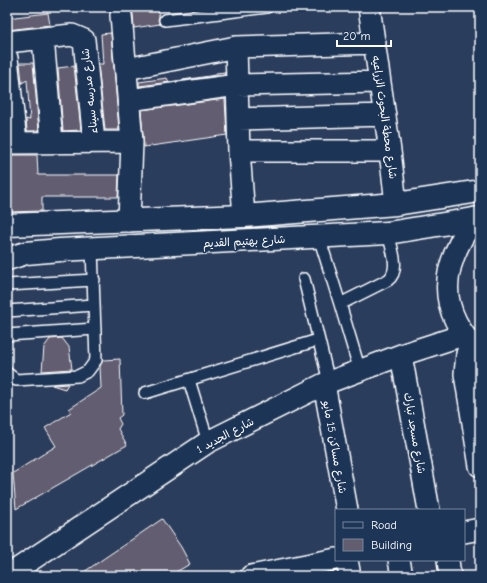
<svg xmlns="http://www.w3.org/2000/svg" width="487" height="583" font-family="'Comic Neue','Playpen Sans Arabic',sans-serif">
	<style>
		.building { fill: #625d6f; stroke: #fff }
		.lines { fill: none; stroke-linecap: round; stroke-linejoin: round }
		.lane-casing { stroke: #fff; stroke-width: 14 }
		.street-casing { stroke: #fff; stroke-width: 24 }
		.secondary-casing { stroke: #fff; stroke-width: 25 }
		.lane { stroke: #1d3557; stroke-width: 11 }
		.street { stroke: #1d3557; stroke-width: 21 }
		.secondary { stroke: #1d3557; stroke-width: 22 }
		.labels { text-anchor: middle; stroke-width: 3; stroke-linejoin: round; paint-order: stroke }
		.street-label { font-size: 11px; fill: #fff; stroke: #1d3557 }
	</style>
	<rect width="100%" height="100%" fill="#2b3d5c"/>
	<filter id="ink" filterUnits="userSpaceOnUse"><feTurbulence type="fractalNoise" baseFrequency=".025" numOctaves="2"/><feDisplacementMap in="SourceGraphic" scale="8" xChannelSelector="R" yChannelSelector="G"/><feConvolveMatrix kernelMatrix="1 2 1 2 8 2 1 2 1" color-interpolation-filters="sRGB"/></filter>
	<g filter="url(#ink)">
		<path class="building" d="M130,7H158L159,16L158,20L160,24L134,28L133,14Z
			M48,13L50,25L7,30V18Z
			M111,33L119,130H105L98,64H103L101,34Z
			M20,63H33L39,131H27L26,119L30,120L27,80L22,83Z
			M74,66L81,130L63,131L58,68Z
			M225,72V75L139,86V82L167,78L169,82L216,75V73Z
			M225,99L227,135L144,147L141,110Z
			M7,155H37L38,175H119L118,197H42V211L7,212Z
			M62,338L69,347L72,369L42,371L44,347L50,339Z
			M120,359L122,415L118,418L121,424L118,429L127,445L16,509L13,473L56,446L45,428L71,412L69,409L101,388L100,366L103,360Z
			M68,384L65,389L52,385Z
			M162,519L181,547L190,564L169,576H78Z"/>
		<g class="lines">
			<g class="lane-casing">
				<path id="lane" d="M165,20L267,7
					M319,237L340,304L360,371
					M304,279L329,382
					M7,285L94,280
					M340,304L388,280C401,270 391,247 388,233
					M7,311L94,305
					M7,335L95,329
					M7,373L16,380L78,376L88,371L96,360L92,249
					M189,380L208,442
					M145,393L318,340"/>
			</g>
			<g class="street-casing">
				<path id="street" d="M369,7L390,151L396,204
					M121,15L132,142L129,221
					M43,38L52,142
					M7,42L72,35L84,40L94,142
					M236,47L239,151L244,216
					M7,58L16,142
					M126,69L236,47L375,43
					M129,100L237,85L380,82
					M238,119L385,115
					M7,143L132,142
					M239,151H390
					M475,218C440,267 435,309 480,353
					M470,344L467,354L465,374L480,466
					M401,355L429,510
					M324,384L347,510
					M464,532L480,529
					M347,560L350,576
					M399,560L402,576
					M448,560L450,576
					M7,576L208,442L324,384L401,355L463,335
					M251,576L336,559"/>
			</g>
			<g class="secondary-casing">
				<path id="secondary" d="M7,225L244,216L396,204L480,191
					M7,259L26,253L60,250L388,233L480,218"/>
			</g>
			<use href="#lane" class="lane"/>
			<use href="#street" class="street"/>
			<use href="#secondary" class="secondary"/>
		</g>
	</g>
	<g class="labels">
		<g class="street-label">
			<text transform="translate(89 91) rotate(-96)" y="4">شارع مدرسه سيناء</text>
			<text transform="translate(385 117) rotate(82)" y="4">شارع محطة البحوث الزراعيه</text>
			<text transform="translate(244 241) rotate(-3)" y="4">شارع بهتيم القديم</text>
			<text transform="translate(415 433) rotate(80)" y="4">شارع مسجد تبارك</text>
			<text transform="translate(225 435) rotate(-28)" y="4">شارع الجديد 1</text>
			<text transform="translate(335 447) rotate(80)" y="4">شارع مساكن 15 مايو</text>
		</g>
	</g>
	<rect width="487" height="583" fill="none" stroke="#1d3557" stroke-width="24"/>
	<rect x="12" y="12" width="463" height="559" fill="none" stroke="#fff" stroke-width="1.5" filter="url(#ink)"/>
	<rect x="335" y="509" width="130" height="52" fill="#1d3557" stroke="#77869a"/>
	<rect x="343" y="522" width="20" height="6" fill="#1d3557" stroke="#77869a"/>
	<text x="371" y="529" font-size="12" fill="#ffffff">Road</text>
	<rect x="343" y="539" width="20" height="12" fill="#625d6f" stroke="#77869a"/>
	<text x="371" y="549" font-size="12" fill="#ffffff">Building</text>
	<path d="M337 40v6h54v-6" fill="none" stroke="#ffffff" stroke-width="2"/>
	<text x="343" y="40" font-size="12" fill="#ffffff" stroke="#1d3557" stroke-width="3" paint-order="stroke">20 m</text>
</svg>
